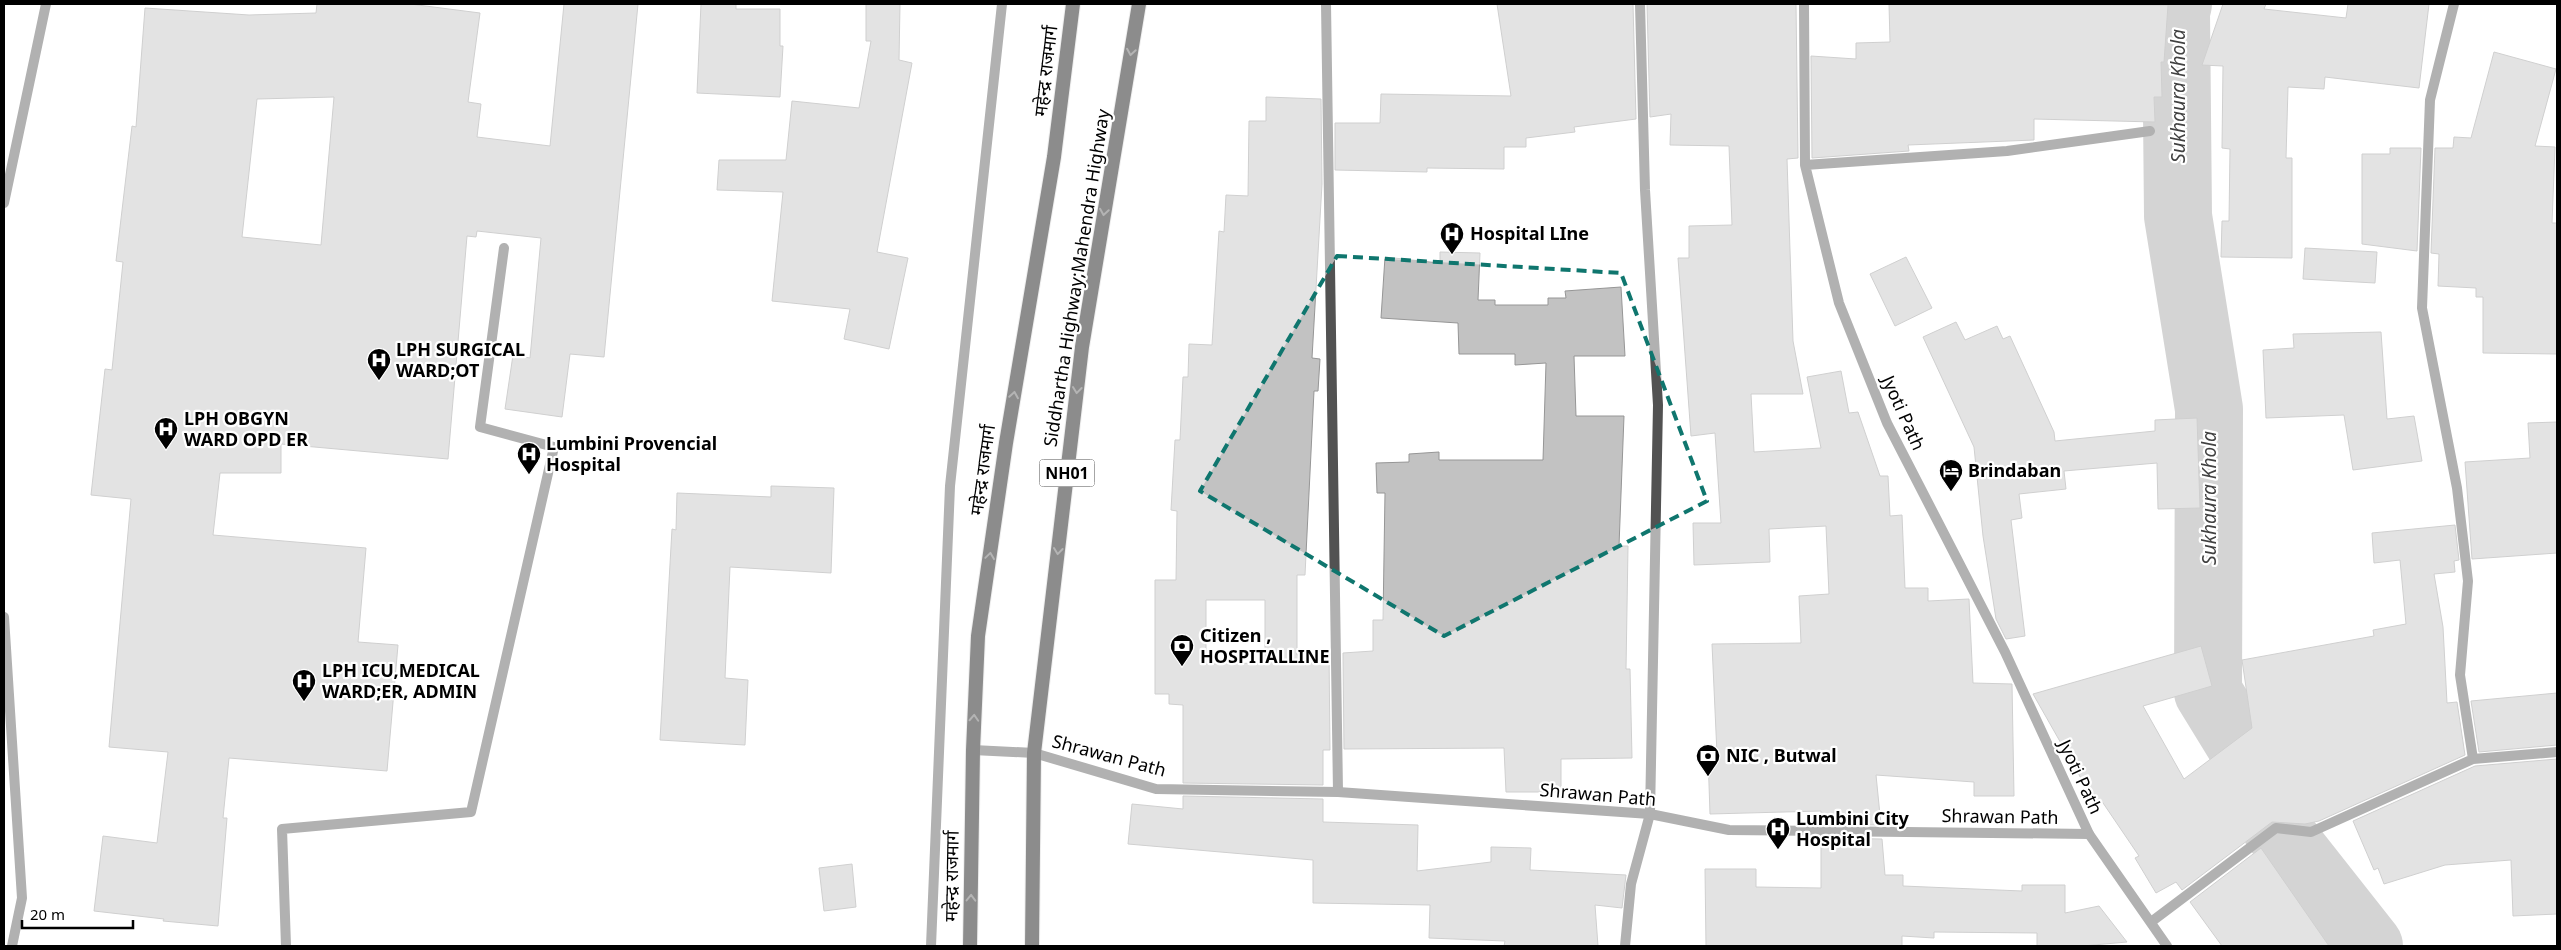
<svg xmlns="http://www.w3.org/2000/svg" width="2561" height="950" font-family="'Noto Sans','Noto Sans Devanagari',sans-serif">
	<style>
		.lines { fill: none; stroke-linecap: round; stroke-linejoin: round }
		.river { stroke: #a0a0a0; stroke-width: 68 }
		.building { fill: #c2c2c2; stroke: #969696; fill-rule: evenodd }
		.trunk-casing { stroke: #dbdbdb; stroke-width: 16 }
		.service { stroke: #525252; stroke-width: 10 }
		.minor { stroke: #525252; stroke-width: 10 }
		.tertiary { stroke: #525252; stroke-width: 10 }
		.trunk { stroke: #000; stroke-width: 14 }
		.oneway { stroke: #595959 }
		.marked { fill: none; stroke: #0f766e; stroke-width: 4; stroke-dasharray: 10 6; stroke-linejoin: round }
		.labels { text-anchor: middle; stroke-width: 4.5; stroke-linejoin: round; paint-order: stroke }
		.shield { fill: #fff; stroke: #4c4c4c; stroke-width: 1 }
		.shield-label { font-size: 16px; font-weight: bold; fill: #000 }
		.street-label { font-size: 18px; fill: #000; stroke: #fff }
		.poi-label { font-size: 18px; font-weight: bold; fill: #000; stroke: #fff; text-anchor: start }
		.water-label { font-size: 19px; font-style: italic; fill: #414141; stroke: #fff }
	</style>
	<rect width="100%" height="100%" fill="#fff"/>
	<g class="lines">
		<path class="river" d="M2178,4L2176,12L2178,216L2209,409L2208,692L2259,775L2276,828L2369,946"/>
	</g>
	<path class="building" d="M317,4H410L480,13L468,102L481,104L477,137L550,146L564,4H638L604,357L570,354L562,417L505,409L513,355L530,358L541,238L477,231L476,237L467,236L448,459L281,444V473H220L213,535L366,548L358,642L398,645L387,771L229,758L223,818H227L218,926L163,921L164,919L94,911L103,836L157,843L168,752L109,747L131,499L91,495L105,369L112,370L123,262L116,261L132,126L136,127L145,8L249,15L316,13ZM334,97L321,245L242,237L257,99Z
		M701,4H736V9H780V46H783L780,97L697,93Z
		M866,4H900L899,60L912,63L877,252L908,258L889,349L844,339L850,309L772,301L783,192L717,190L719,160H786L792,101L859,108L871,41H866Z
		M1497,4H1633L1636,119L1574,127L1575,132L1526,138V147H1504V169L1427,168V172L1335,170V123H1380L1381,94L1511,96Z
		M1647,4H1796L1798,158L1787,159L1793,341L1803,394H1751L1754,452L1821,448L1807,377L1841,371L1849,413L1858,412L1880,476H1888L1890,516L1902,515L1905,588H1928V601L1969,599L1973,683L2012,684L2014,796H1974V782L1876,775L1881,825L1821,824V811L1710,814L1708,754H1717L1712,644L1801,643L1799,596L1829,594L1826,526L1769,529L1770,562L1694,565L1693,523H1721L1715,433L1691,436L1678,258H1689V226L1732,225L1729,146L1670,145L1671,114L1650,117Z
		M1889,4L2168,5L2164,62H2161L2162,97H2154L2155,122L2034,119V140L1908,145L1909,151L1812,158L1811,56L1856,59V43L1890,42Z
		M2223,4H2266L2264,9L2346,18L2348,4H2429L2419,88L2325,77L2324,89L2288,87L2286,158H2292V258L2221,257L2222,221H2229L2230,149L2222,148L2223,66L2202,65Z
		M2494,52L2556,69L2535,146L2555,147L2552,223H2557V354L2483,353V297H2476V288L2438,286L2439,254L2431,253L2435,148H2453L2454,137L2471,138Z
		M1266,97L1321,99L1322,184L1312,358L1320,359L1318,391H1314L1305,575H1297V655L1329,653L1330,750H1323V785L1183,783V705L1169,704V694H1155V580H1176L1177,511L1171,510L1175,440H1180L1183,377H1188L1189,344L1212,345L1219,231L1224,232L1226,195L1248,196L1249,121H1266ZM1206,600H1265V663L1206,664Z
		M2390,148H2421L2417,251L2362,244V154H2390Z
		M2305,248L2377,252L2375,283L2303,279Z
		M1440,252L1480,253L1478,300H1495V305H1548V298H1566L1565,291L1621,287L1625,356H1574L1576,416H1624L1619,546H1628L1626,669H1630L1632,758L1561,759V792H1506L1504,748L1344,749L1343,653L1373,651V620H1383L1385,493H1377L1376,463L1409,462V454L1439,452V460H1543L1546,363L1515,365V354H1459L1458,323L1381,318L1385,257L1440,263Z
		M1906,257L1932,308L1895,326L1870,274Z
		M1956,322L1965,340L1997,326L2003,339L2010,336L2054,432L2055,441L2155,431V420L2197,418L2200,508L2158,509L2157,463L2064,471L2066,489L2019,494L2022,518L2011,520L2025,636L2006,639L1996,619L1983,536L1974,447L1923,337Z
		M2381,332L2387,419L2414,416L2422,461L2353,470L2344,415L2266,418L2263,350L2294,348L2293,334Z
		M2557,422V553L2472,559L2465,462L2530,458L2528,423Z
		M771,486L834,488L831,573L730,567L725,678L748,680L745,745L660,740L672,529L676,530L677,493L771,497Z
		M2455,525L2459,560L2454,561L2455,572L2434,574L2443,627L2447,703L2457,702L2465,755L2319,821L2305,824L2272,822L2182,890L2176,882L2156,893L2135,858L2139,856L2101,800L2095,803L2033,694L2201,646L2212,686L2143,706L2184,779L2252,728L2242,660L2374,636L2373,630L2406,624L2400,560L2374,563L2372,533Z
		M2557,693V745L2479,752L2471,701Z
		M2557,759V914L2513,916L2511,860L2445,865L2384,884L2378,868L2374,870L2353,821L2475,766Z
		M1183,796L1323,799V822L1418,825L1417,871L1491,862V847L1531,848L1530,870L1626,875L1622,908L1595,905L1598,946H1504L1505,941L1429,938L1430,905L1313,903V860L1128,844L1132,804L1183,809Z
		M1821,838L1882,839L1885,875H1903V886L2022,891V885H2065V913L2099,906L2127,942L2082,946H2037V933L1934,932V938L1902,936V946H1706L1705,869H1756V887L1821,888Z
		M2261,848L2329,946H2222L2190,902Z
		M852,864L856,907L824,911L819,868Z"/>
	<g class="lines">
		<g class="trunk-casing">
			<path id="trunk" d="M970,946L973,750L978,636L1006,443L1054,157L1073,4
				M1032,946L1034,753L1082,347L1139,4"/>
		</g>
		<path class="service" d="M286,946L282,829L471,812L554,447L480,427L504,248
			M931,946L950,486L1002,4"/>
		<path class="minor" d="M1326,4L1338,792
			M1804,4L1805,165L1839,303L1887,423L2005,652L2089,834
			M2454,4L2430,100L2422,308L2457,488L2468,581L2460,675L2473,759
			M1805,165L2007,151L2150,131
			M2151,922L2276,828L2311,832L2473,759L2557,752
			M1625,946L1631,884L1650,814"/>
		<path class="tertiary" d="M1640,4L1645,190L1658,405L1650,814
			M4,203L46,4
			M4,617L22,898L12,946
			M973,750L1034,753L1156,789L1338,792L1650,814L1729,830L2089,834L2167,946"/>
		<use href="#trunk" class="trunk"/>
	</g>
	<defs><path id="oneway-chevron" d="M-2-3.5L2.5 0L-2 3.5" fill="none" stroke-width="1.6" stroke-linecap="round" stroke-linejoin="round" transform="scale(1.25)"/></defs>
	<g class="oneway">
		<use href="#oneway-chevron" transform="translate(1131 52) rotate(99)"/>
		<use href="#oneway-chevron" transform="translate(1104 212) rotate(99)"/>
		<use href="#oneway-chevron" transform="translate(1077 390) rotate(97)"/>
		<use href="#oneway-chevron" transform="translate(1014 395) rotate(-81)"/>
		<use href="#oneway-chevron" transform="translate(1058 551) rotate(97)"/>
		<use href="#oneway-chevron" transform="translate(990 556) rotate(-82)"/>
		<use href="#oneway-chevron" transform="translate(974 718) rotate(-87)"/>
		<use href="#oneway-chevron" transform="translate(971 898) rotate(-89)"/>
	</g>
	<path d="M0 0H2561V950H0ZM1337,256L1621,273L1707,501L1444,636L1200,491Z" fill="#fff" fill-opacity=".55" fill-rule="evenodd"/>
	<path class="marked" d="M1337,256L1621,273L1707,501L1444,636L1200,491Z"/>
	<defs>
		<g id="hospital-pin" transform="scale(1.25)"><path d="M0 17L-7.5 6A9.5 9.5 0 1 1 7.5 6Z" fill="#000" stroke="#fff"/><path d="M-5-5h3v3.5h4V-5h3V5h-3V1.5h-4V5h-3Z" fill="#fff"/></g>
		<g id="hotel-pin" transform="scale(1.25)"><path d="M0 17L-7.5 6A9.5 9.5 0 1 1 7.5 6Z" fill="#000" stroke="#fff"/><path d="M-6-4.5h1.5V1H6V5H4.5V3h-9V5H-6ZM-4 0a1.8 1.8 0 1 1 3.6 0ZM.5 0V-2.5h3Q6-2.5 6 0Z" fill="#fff"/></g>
		<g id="bank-pin" transform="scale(1.25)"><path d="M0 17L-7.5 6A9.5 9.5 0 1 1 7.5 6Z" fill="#000" stroke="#fff"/><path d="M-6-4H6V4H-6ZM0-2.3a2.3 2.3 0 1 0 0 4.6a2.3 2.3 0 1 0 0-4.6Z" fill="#fff"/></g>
	</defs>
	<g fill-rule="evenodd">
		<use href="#hospital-pin" x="1452" y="234"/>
		<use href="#hospital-pin" x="379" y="360"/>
		<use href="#hospital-pin" x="166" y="429"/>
		<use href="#hospital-pin" x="529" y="454"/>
		<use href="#hotel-pin" x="1951" y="471"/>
		<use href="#bank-pin" x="1182" y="646"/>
		<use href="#hospital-pin" x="304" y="681"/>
		<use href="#bank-pin" x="1708" y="756"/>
		<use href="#hospital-pin" x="1778" y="829"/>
	</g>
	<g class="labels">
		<rect class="shield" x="1039.5" y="459.5" width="55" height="27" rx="4"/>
		<g class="shield-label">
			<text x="1067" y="479">NH01</text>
		</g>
		<g class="street-label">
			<text transform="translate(1046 71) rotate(-83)" y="6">महेन्द्र राजमार्ग</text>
			<text transform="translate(1077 278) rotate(-81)" y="6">Siddhartha Highway;Mahendra Highway</text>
			<text transform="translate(1903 413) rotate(66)" y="6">Jyoti Path</text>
			<text transform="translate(983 470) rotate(-82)" y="6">महेन्द्र राजमार्ग</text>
			<text transform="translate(1109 756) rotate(15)" y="6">Shrawan Path</text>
			<text transform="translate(2080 777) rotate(65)" y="6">Jyoti Path</text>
			<text transform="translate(1598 795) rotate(5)" y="6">Shrawan Path</text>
			<text transform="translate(2000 817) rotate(1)" y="6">Shrawan Path</text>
			<text transform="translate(952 876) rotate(-89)" y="6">महेन्द्र राजमार्ग</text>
		</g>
		<g class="poi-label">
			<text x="1470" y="240">Hospital LIne</text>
			<text x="396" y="356">LPH SURGICAL<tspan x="396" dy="21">WARD;OT</tspan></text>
			<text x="184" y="425">LPH OBGYN<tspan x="184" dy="21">WARD OPD ER</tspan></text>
			<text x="546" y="450">Lumbini Provencial<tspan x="546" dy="21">Hospital</tspan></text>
			<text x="1968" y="477">Brindaban</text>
			<text x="1200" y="642">Citizen ,<tspan x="1200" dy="21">HOSPITALLINE</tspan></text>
			<text x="322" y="677">LPH ICU,MEDICAL<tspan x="322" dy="21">WARD;ER, ADMIN</tspan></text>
			<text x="1726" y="762">NIC , Butwal</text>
			<text x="1796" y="825">Lumbini City<tspan x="1796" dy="21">Hospital</tspan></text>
		</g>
		<g class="water-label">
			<text transform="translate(2178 96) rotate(-90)" y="7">Sukhaura Khola</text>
			<text transform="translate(2209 498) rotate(-90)" y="7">Sukhaura Khola</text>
		</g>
	</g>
	<rect width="2561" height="950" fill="none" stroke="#000000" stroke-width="10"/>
	<path d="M22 920v8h111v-8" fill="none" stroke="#000000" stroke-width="2.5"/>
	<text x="30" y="920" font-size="15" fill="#000000" stroke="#ffffff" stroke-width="4" paint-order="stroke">20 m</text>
</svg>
